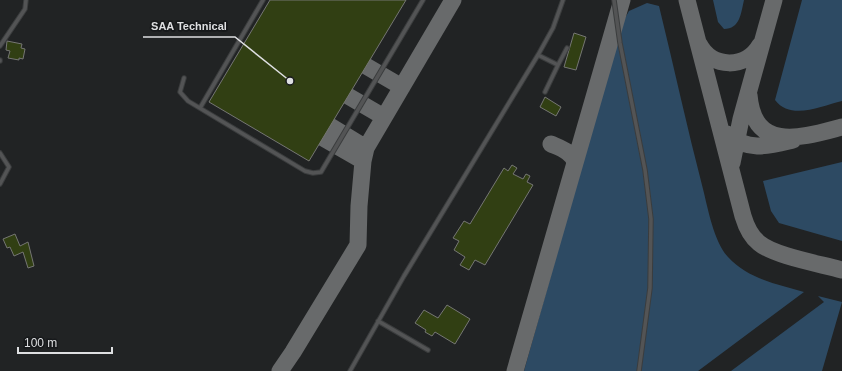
<svg xmlns="http://www.w3.org/2000/svg" width="842" height="371" font-family="Arial,sans-serif">
	<style>
		.green { fill: #2d4a63 }
		.lines { fill: none; stroke-linecap: round; stroke-linejoin: round }
		.taxiway { stroke: #686a6b; stroke-width: 17 }
		.building { fill: #313f13; stroke: #757673 }
		.lane-casing { stroke: #3b3d3e; stroke-width: 5.5 }
		.lane { stroke: #535455; stroke-width: 3.5 }
		.leader { fill: none; stroke: #dedfe1; stroke-width: 1.5 }
		.callout-dot { fill: #dedfe1; stroke: #17191b; stroke-width: 1.5 }
		.callout-label { font-size: 11px; text-anchor: middle; font-weight: bold; fill: #dedfe1; stroke: #17191b; stroke-width: 3.5; stroke-linejoin: round; paint-order: stroke }
	</style>
	<rect width="100%" height="100%" fill="#212324"/>
	<path class="green" d="M713,0H744C741,13 740,29 724,29L718,22Z
		M802,0H842V101C821,106 791,121 775,100Z
		M647,3L659,6C674,67 687,128 703,189C708,209 714,242 728,257C748,279 777,284 804,292L698,371H524L579,175L625,18L629,11Z
		M842,162V241L779,223L771,211L763,181Z
		M818,296L842,302L822,371H731L824,302Z"/>
	<g class="lines">
		<path class="taxiway" d="M687,0L743,216C746,226 750,236 759,243C774,256 821,264 842,270
			M699,44C712,69 746,69 760,45
			M366,66L402,87
			M749,95C754,154 804,137 842,127
			M348,96L384,117
			M330,126L366,148
			M727,134C749,152 768,146 793,140
			M323,138L363,161
			M551,144C560,148 573,152 575,163
			M732,163L741,119L774,0
			M280,371L293,352L358,245L359,206L363,161L366,148L453,0
			M515,371L622,0"/>
	</g>
	<path class="building" d="M270,0H406L309,161L209,102Z
		M574,33L586,37L576,70L564,67Z
		M7,41L22,44L21,48L25,49L23,59L19,58V60L8,58L10,51L6,50Z
		M545,97L561,107L556,116L540,107Z
		M512,165L517,168L513,174L523,179L526,174L530,176L527,182L533,185L485,265L475,260L469,270L460,265L465,257L454,250L459,241L453,238L464,221L470,224L504,168L508,171Z
		M15,234L20,246L28,242L34,266L28,268L23,252L14,256L10,247L7,248L3,239Z
		M447,305L470,319L455,344L435,332L432,336L425,332L426,330L415,323L424,310L438,318Z"/>
	<g class="lines">
		<g class="lane-casing">
			<path id="lane" d="M614,0L620,43L645,170L651,219L650,288L639,371
				M0,46L25,9L26,0
				M538,55L558,65L545,92
				M0,60V61
				M558,65L567,48
				M184,78L180,92L188,101L305,171L313,173L321,172L423,0
				M200,108L263,0
				M0,153L9,167L0,184
				M378,321L428,350
				M350,371L404,276L538,55L553,28L563,0"/>
		</g>
		<use href="#lane" class="lane"/>
	</g>
	<path class="leader" d="M290 81L235 37H143"/>
	<circle class="callout-dot" cx="290" cy="81" r="4"/>
	<g class="callout-label">
		<text x="189" y="30">SAA Technical</text>
	</g>
	<path d="M18 347v6h94v-6" fill="none" stroke="#dedfe1" stroke-width="2"/>
	<text x="24" y="347" font-size="12" fill="#dedfe1" stroke="#17191b" stroke-width="3" paint-order="stroke">100 m</text>
</svg>
